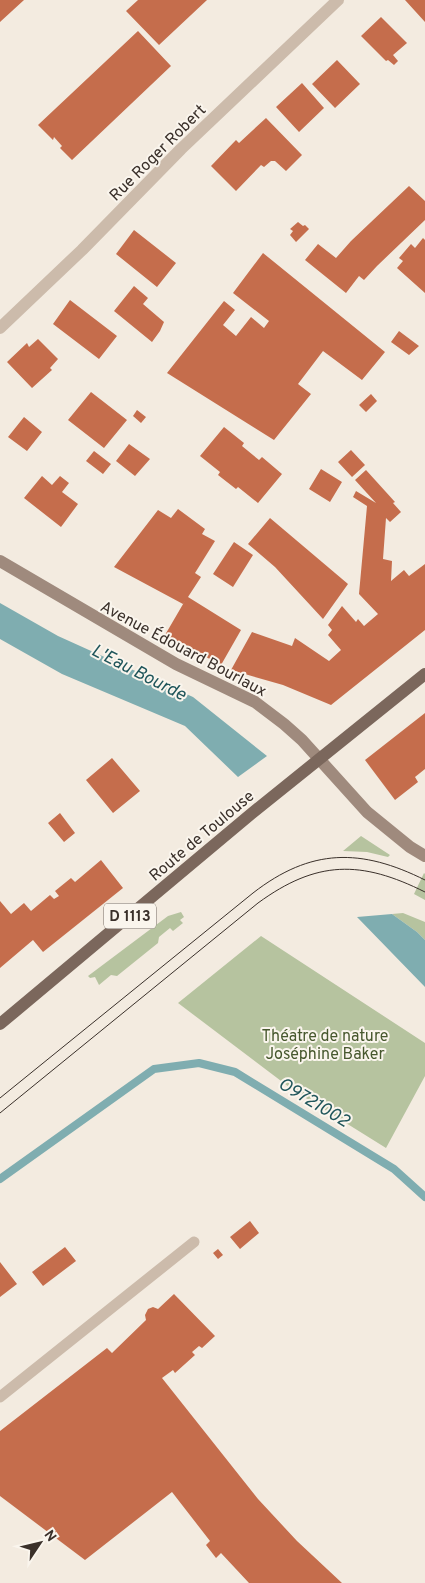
<svg xmlns="http://www.w3.org/2000/svg" width="425" height="1583" font-family="Overpass,sans-serif">
	<style>
		.green { fill: #b6c39f }
		.water { fill: #7fadb0 }
		.lines { fill: none; stroke-linecap: round; stroke-linejoin: round }
		.stream { stroke: #7fadb0; stroke-width: 8 }
		.building { fill: #c56d4c }
		.lane { stroke: #ccbbab; stroke-width: 11 }
		.street { stroke: #ccbbab; stroke-width: 12 }
		.secondary { stroke: #9f8a7d; stroke-width: 12 }
		.primary { stroke: #7b675c; stroke-width: 12 }
		.tram { stroke: #3a302a; stroke-width: 1 }
		.labels { text-anchor: middle; stroke-width: 4; stroke-linejoin: round; paint-order: stroke }
		.shield { fill: #faf5ed; stroke: #746b64; stroke-width: 1 }
		.shield-label { font-size: 15px; font-weight: bold; fill: #3a302a }
		.street-label { font-size: 16px; fill: #3a302a; stroke: #faf5ed }
		.park-label { font-size: 16px; fill: #47582e; stroke: #faf5ed }
		.water-label { font-size: 18px; font-style: italic; fill: #20565b; stroke: #faf5ed }
	</style>
	<rect width="100%" height="100%" fill="#f3ebe0"/>
	<path class="green" d="M361,836L390,855L388,857L367,852L343,851Z
		M424,873L425,874V900L414,894Z
		M181,912L184,917L180,920L183,923L173,931L170,928L159,937L158,943L117,976L111,975L99,985L95,977L90,978L88,976L168,916Z
		M403,913L425,922V940L417,932L392,914Z
		M261,936L425,1043V1076L386,1148L293,1090L178,1003Z"/>
	<path class="water" d="M0,603L58,636L193,697L267,756L238,777L185,726L62,674L0,639Z
		M392,914L417,932L425,940V987L357,917Z"/>
	<g class="lines">
		<path class="stream" d="M0,1179L154,1069L199,1063L235,1072L394,1169L425,1197"/>
	</g>
	<path class="building" d="M0,0H24L0,22Z
		M138,0H207L159,45L126,11Z
		M405,0H425V22Z
		M381,17L407,43L393,55L398,61L394,65L388,60L386,61L361,36Z
		M138,31L171,66L72,160L60,148L62,146L54,137L53,140L38,125Z
		M337,60L360,84L335,108L312,84Z
		M302,83L324,108L299,132L276,107Z
		M266,118L302,155L286,171L275,161H271L264,167L261,165L236,191L211,166L236,140L239,143Z
		M409,186L425,201V220L377,266L364,280L359,276L346,293L305,260L318,244L336,258L351,241Z
		M298,222L303,226L305,225L309,229L296,242L290,235L293,231L290,229Z
		M134,230L176,263L157,287L116,254Z
		M423,238L425,240V293L397,268L403,261L399,258L411,244L415,248Z
		M263,253L385,352L362,380L323,351L298,384L311,394L274,440L167,373L224,301L235,310L223,325L236,336L251,317L264,328L269,321L233,293Z
		M134,286L148,298L143,304L164,322L160,331L152,342L114,311Z
		M70,300L117,336L99,359L53,324Z
		M399,331L419,346L409,355L391,342Z
		M38,339L58,359L50,368L52,370L32,388L7,362L27,343L29,347Z
		M91,392L127,420L104,448L68,420Z
		M371,394L377,401L366,412L359,405Z
		M137,410L146,417L141,423L133,416Z
		M24,417L42,432L27,451L8,437Z
		M224,427L244,443L242,446L259,460L262,457L282,474L258,503L238,487L236,489L218,475L220,472L200,456Z
		M129,444L150,459L135,476L116,461Z
		M351,450L365,465L352,477L338,462Z
		M94,451L111,464L103,474L86,461Z
		M321,469L342,482L330,502L309,489Z
		M366,470L395,502L393,503L401,512L390,522L386,518L383,559L392,561L391,581L404,570L409,576L425,564V630L331,705L283,685L231,670L252,632L292,646L295,638L329,661L341,650L328,635L332,630L328,625L342,606L356,622L358,619L364,626L378,614L359,594L367,506L353,497L356,491L376,503L355,480Z
		M42,476L52,485L60,476L69,483L62,492L78,504L61,527L24,498Z
		M178,509L205,529L202,534L215,541L195,573L201,577L188,597L241,630L221,665L165,635L186,599L183,604L114,567L158,510L171,518Z
		M270,518L348,584L323,619L275,567L248,544Z
		M234,542L253,555L233,587L213,574Z
		M425,713V769L415,777L418,782L395,800L365,760Z
		M112,758L140,791L113,813L86,780Z
		M60,813L75,833L64,842L48,823Z
		M101,860L123,888L43,952L33,940L0,968V901L11,914L24,903L31,911L50,895L54,899L59,896L55,891L71,878L75,882Z
		M250,1221L259,1233L240,1249L230,1237Z
		M65,1247L76,1261L43,1286L32,1272Z
		M218,1249L223,1255L218,1259L213,1253Z
		M0,1262L17,1284L0,1297Z
		M174,1294L215,1336L202,1348L199,1346L192,1352L195,1355L175,1373L173,1370L162,1378L258,1499L297,1541L342,1583H249L221,1553L216,1558L206,1545L210,1541L172,1492L85,1560L0,1496V1431L107,1348L112,1353L146,1320L145,1315L148,1309L153,1307L158,1309Z"/>
	<g class="lines">
		<path class="lane" d="M0,1397L194,1242"/>
		<path class="street" d="M0,328L82,250L181,149L338,0"/>
		<path class="secondary" d="M0,561L176,664L255,702L284,724L302,740L367,812L410,847L425,856"/>
		<path class="primary" d="M0,1024L251,814L425,674"/>
		<path class="tram" d="M0,1098L253,893C311,848 361,848 425,880
			M0,1113L258,903C317,860 361,860 425,892"/>
	</g>
	<g class="labels">
		<rect class="shield" x="104" y="903.5" width="52" height="25" rx="4"/>
		<g class="shield-label">
			<text x="130" y="921">D 1113</text>
		</g>
		<g class="street-label">
			<text transform="translate(157 152) rotate(-45)" y="6">Rue Roger Robert</text>
			<text transform="translate(184 648) rotate(28)" y="6">Avenue Édouard Bourlaux</text>
			<text transform="translate(201 835) rotate(-40)" y="6">Route de Toulouse</text>
		</g>
		<g class="park-label">
			<text x="325" y="1041">Théatre de nature<tspan x="325" dy="18">Joséphine Baker</tspan></text>
		</g>
		<g class="water-label">
			<text transform="translate(139 672) rotate(27)" y="6">L'Eau Bourde</text>
			<text transform="translate(314 1102) rotate(31)" y="6">O9721002</text>
		</g>
	</g>
	<g transform="translate(40 1543) rotate(55)" stroke="#faf5ed" stroke-width="4" paint-order="stroke">
	<path d="M0-4L9 19L0 12L-9 19Z" fill="#3a302a"/>
	<text y="-8" font-size="14" font-weight="bold" text-anchor="middle" fill="#3a302a">N</text>
	</g>
</svg>
